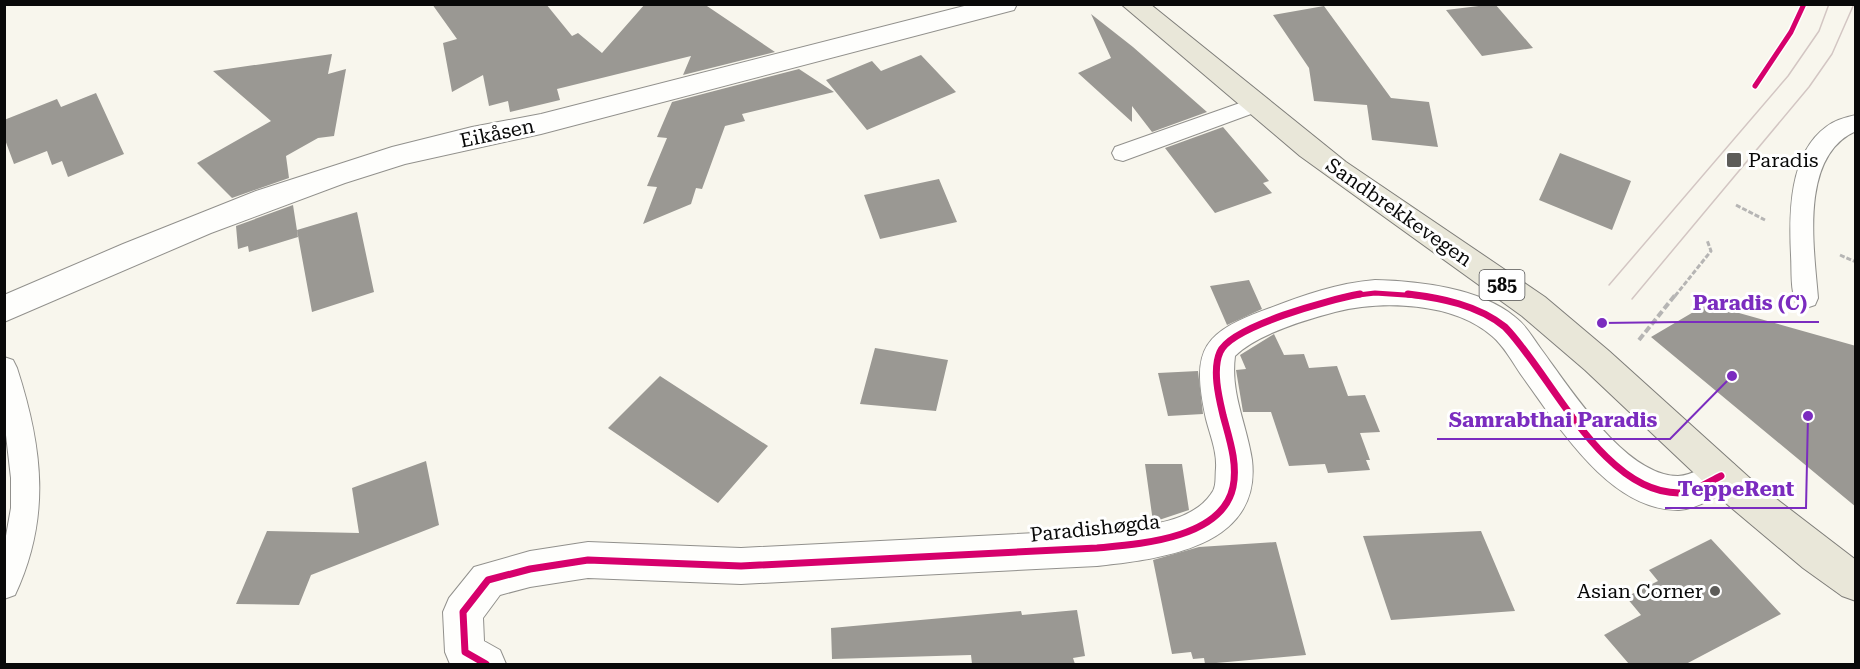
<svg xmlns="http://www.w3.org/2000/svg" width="1860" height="669" font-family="'Roboto Serif',serif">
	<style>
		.building { fill: #9a9893 }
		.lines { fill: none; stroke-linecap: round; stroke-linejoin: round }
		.service-casing { stroke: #91908c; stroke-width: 2 }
		.minor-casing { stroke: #91908c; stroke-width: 2 }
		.primary-casing { stroke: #7e7d79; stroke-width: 2 }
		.path-far1 { stroke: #b6b5b4; stroke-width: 3; stroke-dasharray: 5 2; stroke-linecap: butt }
		.path { stroke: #b6b5b4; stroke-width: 4; stroke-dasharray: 7 3; stroke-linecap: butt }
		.service { fill: #fefefc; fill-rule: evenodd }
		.minor { fill: #fefefc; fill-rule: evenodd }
		.primary { fill: #e9e7d9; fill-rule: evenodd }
		.tram { stroke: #d3c6c3; stroke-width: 1.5 }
		.cycleway-far1-casing { stroke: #fff; stroke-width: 8 }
		.cycleway-casing { stroke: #fff; stroke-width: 10 }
		.cycleway-far1 { stroke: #d6006c; stroke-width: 5 }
		.cycleway { stroke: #d6006c; stroke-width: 7 }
		.poi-dot { fill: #5d5c59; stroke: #fff; stroke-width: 2 }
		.labels { text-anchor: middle; stroke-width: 6; stroke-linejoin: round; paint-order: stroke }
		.shield { fill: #fff; stroke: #535353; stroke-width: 1.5 }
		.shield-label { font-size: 18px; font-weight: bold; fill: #090909 }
		.street-label { font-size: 20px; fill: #090909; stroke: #fff }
		.poi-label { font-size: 20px; fill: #090909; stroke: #fff; text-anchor: start }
		.leader { fill: none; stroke: #7b2cbf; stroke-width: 2 }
		.callout-dot { fill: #7b2cbf; stroke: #fff; stroke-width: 2 }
		.callout-label { font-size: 21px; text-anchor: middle; font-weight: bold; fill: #7b2cbf; stroke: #fff; stroke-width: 6; stroke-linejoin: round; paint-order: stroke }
	</style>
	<rect width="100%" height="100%" fill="#f8f6ed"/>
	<path class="building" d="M432,4H546L572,36L578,33L602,53L645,4H704L775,52L683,75L691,56L557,89L560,100L510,112L508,101L489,106L483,75L452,92L443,43L457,39Z
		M1495,4L1533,48L1482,56L1446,10Z
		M1324,6L1391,98L1429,102L1438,147L1372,140L1367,105L1314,101L1309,68L1273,15Z
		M1091,14L1133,47L1207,112L1152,132L1132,106V122L1078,73L1111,58Z
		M332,54L328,74L346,69L334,136L318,138L286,156L289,178L232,198L197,163L271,121L213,71Z
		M921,55L956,92L867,130L826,80L872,61L881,71Z
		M799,69L834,92L742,114L745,121L725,126L702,189L696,188L691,204L643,224L657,187L647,186L667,138L657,137L672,102Z
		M96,93L124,154L68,177L62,161L52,165L47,151L14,164L4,137V120L57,99L61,107Z
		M1223,127L1269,181L1263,183L1272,193L1215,213L1165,148Z
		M1560,153L1631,181L1612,230L1539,200Z
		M939,179L957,222L880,239L864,195Z
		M293,205L298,237L249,252L248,246L238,249L236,226Z
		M357,212L374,292L312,312L297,230Z
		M1249,280L1262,309L1227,325L1210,286Z
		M1707,304L1856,346V507L1651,337Z
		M1274,334L1284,355L1304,354L1309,368L1337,366L1348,396L1365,395L1380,432L1360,433L1370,460H1366L1370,470L1328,473L1325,464L1289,466L1271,412H1243L1236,370L1246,369L1240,355Z
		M875,348L948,360L936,411L860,404Z
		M1198,371L1203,414L1168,416L1158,373Z
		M660,376L768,446L718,503L608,428Z
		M426,461L439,525L311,575L299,605L236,604L267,531L359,533L352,488Z
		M1145,464H1182L1189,510L1153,522Z
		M1481,531L1515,611L1391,620L1363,536Z
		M1711,539L1781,614L1686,664H1629L1604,635L1641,615L1626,597L1658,581L1649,570Z
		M1276,542L1306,655L1205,664L1204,658L1193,659L1191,652L1172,654L1153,560L1199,547Z
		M1077,610L1085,656L1073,658L1075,664H972L971,655L832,659L831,628L1021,611L1022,615Z"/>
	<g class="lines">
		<g class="service-casing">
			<path id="service" d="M1254,98L1262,100L1265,105L1262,110L1123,161L1115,159L1112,153L1115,147Z
				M1856,115V131C1799,156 1814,248 1818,298L1815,305L1806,308L1797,305C1790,291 1792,271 1791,255C1789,214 1789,154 1826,127C1833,121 1846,117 1856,115Z
				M4,357L13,360L17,368C43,448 51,518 15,595L4,599V547L11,508V478L4,418Z"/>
		</g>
		<g class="minor-casing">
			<path id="minor" d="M972,4H1017L1014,10L541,134L405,164L345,183L211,233L4,322V295L123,244L256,191L392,147L472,127L541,114Z
				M1375,280C1418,281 1481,288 1515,317C1526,325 1533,338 1541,349C1570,388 1625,476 1678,476C1692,476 1708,464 1721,460L1734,464L1739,476L1734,488C1717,495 1698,509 1679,510C1609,511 1558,425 1522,376C1513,363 1504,346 1492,336C1453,302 1382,300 1335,312C1305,320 1257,334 1235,356C1230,393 1247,425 1252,460C1262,548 1160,559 1097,566L741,584L588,578L530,587L500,595L483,618L484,641L500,650L506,664H450L445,652L443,612L449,598L474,567L530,551L588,542L741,548L1097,530C1133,526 1188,527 1211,494C1217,487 1215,477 1216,468C1217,451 1210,435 1206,419C1190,347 1204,332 1270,308C1304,295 1338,283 1375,280Z"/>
		</g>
		<g class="primary-casing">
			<path id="primary" d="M1121,4H1150L1346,162L1545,297L1609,351L1753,481L1856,560V601L1842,596L1803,568L1728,505L1585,370L1522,316L1300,156Z"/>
		</g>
		<path class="path-far1" d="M1736,205L1765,220
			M1840,255L1856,262
			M1675,296L1711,251L1707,240"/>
		<path class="path" d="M1639,340L1676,294"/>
		<use href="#service" class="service"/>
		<use href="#minor" class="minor"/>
		<use href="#primary" class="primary"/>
		<path class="tram" d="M1609,285L1788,76L1819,31L1829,4
			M1632,299L1809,87L1832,54L1854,4"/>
		<g class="cycleway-far1-casing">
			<path id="cycleway-far1" d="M1755,86L1791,32L1804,4
				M1350,296L1375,293L1420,296"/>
		</g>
		<g class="cycleway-casing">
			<path id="cycleway" d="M1408,294C1441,298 1478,305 1505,327C1551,374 1602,493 1679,493C1693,493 1708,482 1721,476
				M486,664L465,652L463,612L488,580L530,569L588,560L741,566L1097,548C1139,544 1222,539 1233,487C1238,463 1229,438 1223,415C1219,398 1212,370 1220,352C1231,326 1332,299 1360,294"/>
		</g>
		<use href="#cycleway-far1" class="cycleway-far1"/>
		<use href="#cycleway" class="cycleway"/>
	</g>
	<g class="poi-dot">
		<rect x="1726" y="152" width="16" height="16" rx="3"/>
		<circle cx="1715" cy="591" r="6"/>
	</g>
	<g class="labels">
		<rect class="shield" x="1479.5" y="270" width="45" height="30" rx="4.5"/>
		<g class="shield-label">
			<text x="1502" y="291">585</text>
		</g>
		<g class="street-label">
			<text transform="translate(497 133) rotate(-12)" y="7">Eikåsen</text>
			<text transform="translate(1399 212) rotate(35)" y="7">Sandbrekkevegen</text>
			<text transform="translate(1095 528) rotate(-6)" y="7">Paradishøgda</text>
		</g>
		<g class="poi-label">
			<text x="1748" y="167">Paradis</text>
			<text x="1703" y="598" text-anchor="end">Asian Corner</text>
		</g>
	</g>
	<path class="leader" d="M1602 323L1681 322H1819M1732 376L1670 439H1437M1808 416L1806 508H1665"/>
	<g class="callout-dot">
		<circle cx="1602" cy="323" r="6"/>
		<circle cx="1732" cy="376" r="6"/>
		<circle cx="1808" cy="416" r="6"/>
	</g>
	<g class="callout-label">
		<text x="1750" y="310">Paradis (C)</text>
		<text x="1553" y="427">Samrabthai Paradis</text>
		<text x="1736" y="496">TeppeRent</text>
	</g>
	<rect width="1860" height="669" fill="none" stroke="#090909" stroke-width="12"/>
</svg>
